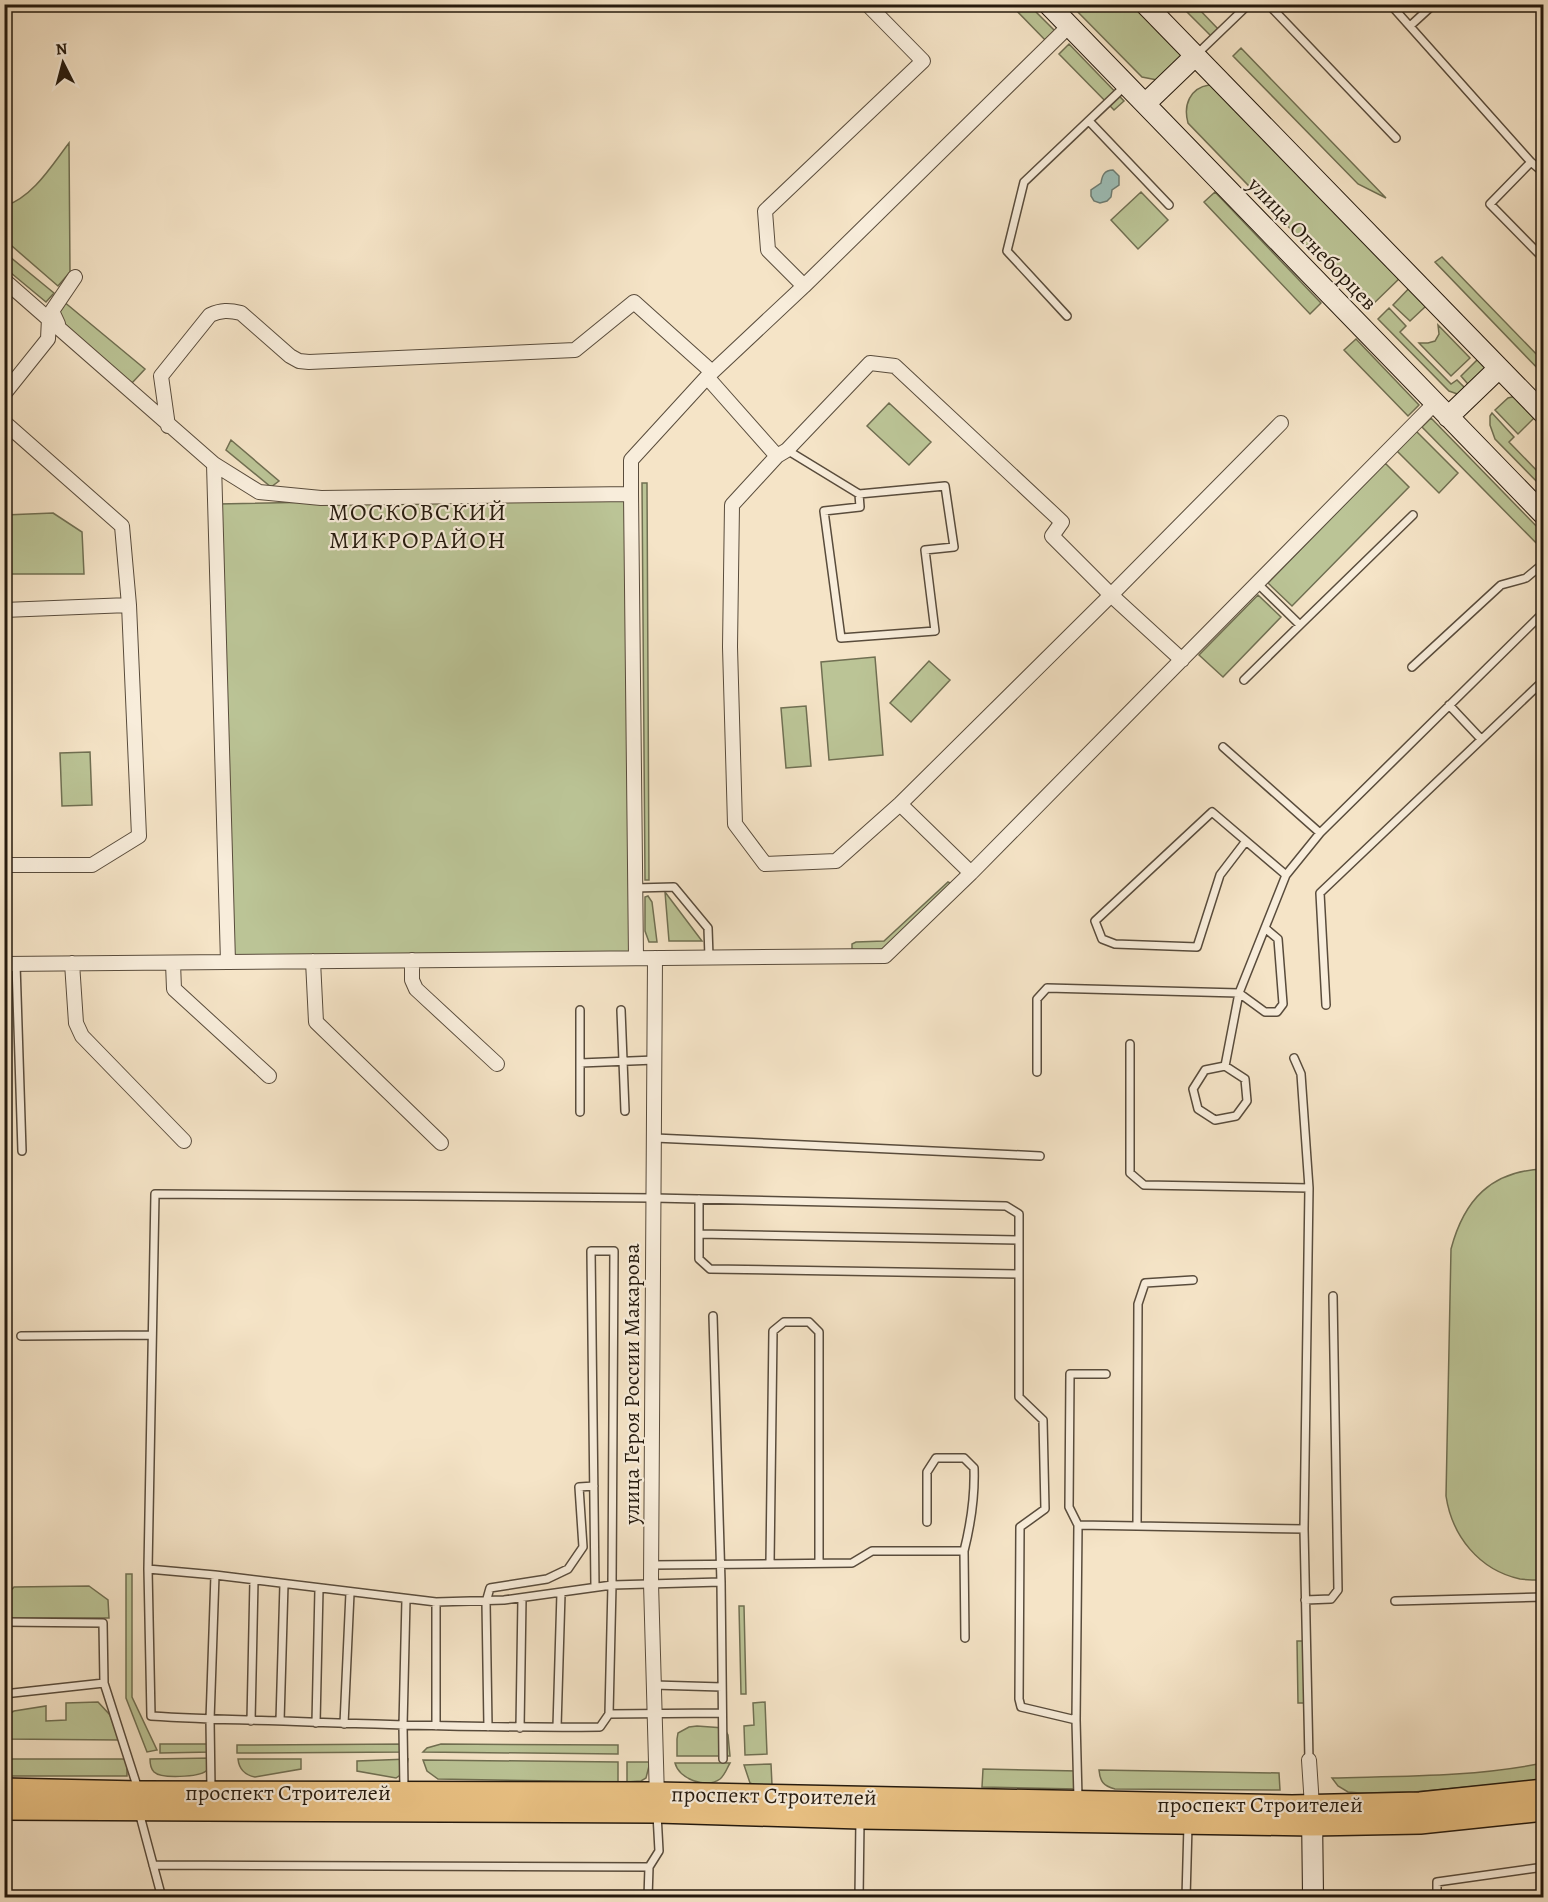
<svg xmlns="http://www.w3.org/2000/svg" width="1548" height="1902" font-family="Alegreya,serif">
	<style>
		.green { fill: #bbc496; stroke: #706f52; stroke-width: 1.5 }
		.water { fill: #9cbeb7; stroke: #6c7c73; stroke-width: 1.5 }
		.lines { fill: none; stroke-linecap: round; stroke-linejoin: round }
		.lane-casing { stroke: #594c3c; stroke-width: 10 }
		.street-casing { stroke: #594c3c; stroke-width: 16 }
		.secondary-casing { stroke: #251a0e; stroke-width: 22 }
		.primary-casing { stroke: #251a0e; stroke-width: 24 }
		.lane { stroke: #f8eddb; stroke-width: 7 }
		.street { stroke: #f8eddb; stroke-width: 14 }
		.secondary { stroke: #f8eddb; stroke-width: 20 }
		.primary { stroke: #eac284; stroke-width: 21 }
		.labels { text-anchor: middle; stroke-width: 4.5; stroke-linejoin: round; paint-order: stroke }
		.street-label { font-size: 22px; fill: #251a0e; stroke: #f8eddb }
		.neighbourhood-label { font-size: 24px; letter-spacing: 1.5px; fill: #251a0e; stroke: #f8eddb }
	</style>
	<rect width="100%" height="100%" fill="#f5e4c7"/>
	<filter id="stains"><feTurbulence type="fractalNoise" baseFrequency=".00333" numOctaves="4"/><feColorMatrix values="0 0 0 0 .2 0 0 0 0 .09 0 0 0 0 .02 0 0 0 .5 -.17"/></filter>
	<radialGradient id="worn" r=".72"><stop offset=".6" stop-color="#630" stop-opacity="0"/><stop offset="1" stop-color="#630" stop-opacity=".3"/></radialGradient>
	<path class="green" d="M1011,5H1029L1056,32L1047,42Z
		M1071,5H1140L1184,57L1157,80L1142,77Z
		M1180,5H1195L1220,31L1213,38Z
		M1069,44L1124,101L1114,110L1059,54Z
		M1241,48L1386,198L1358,184L1233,56Z
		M1209,85H1216L1404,274L1368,309L1188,123C1183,105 1190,88 1209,85Z
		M69,143L70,272L58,286L5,240V206C33,197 52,165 69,143Z
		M1141,192L1168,220L1138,249L1111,220Z
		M1215,192L1321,303L1310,314L1204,202Z
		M4,252L54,293L46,302L5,268Z
		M1442,257L1543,361V374L1435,262Z
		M1414,283L1490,363L1473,390L1461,376L1478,359L1426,306L1410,321L1393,305Z
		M63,301L145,369L132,383L60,322L56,310Z
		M1389,308L1406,326L1400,332L1451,384L1457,380L1469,392L1460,395L1449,391L1378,319Z
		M1438,325L1470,358L1451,376L1419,343H1428L1435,341L1439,334Z
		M1356,339L1419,405L1408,416L1344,350Z
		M1516,396L1543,414V426L1535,417L1518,434L1495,410L1508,398Z
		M889,403L931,442L909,465L867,426Z
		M1492,413L1514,437L1509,442L1543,477V488L1495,439L1490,425V416Z
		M1431,418L1543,533V550L1422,427Z
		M1416,431L1458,473L1439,493L1397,451Z
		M231,440L279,481L271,487L226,450Z
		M1385,463L1409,487L1292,606L1268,583Z
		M642,483H647L649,880H645Z
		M627,496L634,954L231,961L218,504Z
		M53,513L82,532L84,574H5V515Z
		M1258,595L1281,617L1223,677L1199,655Z
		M875,657L883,755L829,760L821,662Z
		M929,661L950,680L911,722L890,703Z
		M806,706L811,766L786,768L781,708Z
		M90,752L92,805L62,806L60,753Z
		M948,882L952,884L885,949L859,951L852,949V944L856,942L884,941Z
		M665,892L702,941H669Z
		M648,896L652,902L657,942H649L645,931V897Z
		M1543,1169H1544L1543,1580C1536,1580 1527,1580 1520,1579C1479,1570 1452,1536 1446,1496L1451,1249C1464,1200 1491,1171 1543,1169Z
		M126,1574H132V1697L157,1750L147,1752L126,1698Z
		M89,1586L108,1600L109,1618H5V1597L14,1587Z
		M739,1606H744L746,1694H741Z
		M1297,1641H1310L1311,1703H1298Z
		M98,1702L110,1715L119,1740L5,1739V1716L14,1711L46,1706V1721L66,1720V1703Z
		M765,1702L767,1754L745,1755L744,1726L754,1725L753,1703Z
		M697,1726L724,1728L728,1735L730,1756H677V1739L678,1733L689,1727Z
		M160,1744H212V1752L160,1753Z
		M407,1744V1752L237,1753V1745Z
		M441,1744L618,1745V1754L423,1752L427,1748Z
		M213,1758C211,1763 210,1768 206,1771C199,1777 161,1779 154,1772C151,1769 150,1764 150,1759Z
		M5,1759H127V1776H5Z
		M238,1759H301V1769L255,1777C245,1775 239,1769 238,1759Z
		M408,1759L406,1771L396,1778L357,1771V1761Z
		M423,1760L618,1762V1782L438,1779L427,1771Z
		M627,1762H650L646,1778L641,1781L627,1782Z
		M675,1763H730C727,1768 725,1775 720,1779C706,1789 679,1779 675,1763Z
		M1543,1763V1780L1414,1792L1360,1793L1348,1792L1338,1786L1332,1778C1403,1776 1474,1777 1543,1763Z
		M771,1764L772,1785H755L750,1783L744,1765Z
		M983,1769L1078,1771V1789L982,1787Z
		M1099,1770L1279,1773L1280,1790L1115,1789C1103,1786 1100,1781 1099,1770Z"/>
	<path class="water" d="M1113,170L1119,176V185L1112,190L1111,197L1107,201L1100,203L1094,201L1091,196V190L1101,183C1102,176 1104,170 1113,170Z"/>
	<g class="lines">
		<g class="lane-casing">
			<path id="lane" d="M1268,4L1396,138
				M1390,4L1531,162L1544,173
				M1410,26L1434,4
				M1197,54L1249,4
				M1089,121L1169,205
				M1531,162L1490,204L1544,259
				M1067,316L1007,251L1024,182L1124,87
				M787,450L859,494L945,486L954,547L925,550L935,631L841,638L824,511L860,507L859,494
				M1300,625L1413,515
				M1412,667L1501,585L1526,578L1544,563
				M1244,680L1300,625L1257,583
				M1449,705L1481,739
				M1223,747L1320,833
				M1246,841L1220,875L1197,947L1115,944L1102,939L1095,921L1212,812L1286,875
				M635,888L674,887L708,928L709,957
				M16,964L22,1151
				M1326,1005L1320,893L1544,680
				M580,1010V1112
				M621,1010L625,1111
				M1130,1044V1173L1144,1185L1309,1188
				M1294,1058L1301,1074L1309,1188L1304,1529
				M580,1063L655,1060
				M1225,1066L1239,993L1286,875L1320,833L1544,612
				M1225,1066L1245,1079L1247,1101L1236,1116L1215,1120L1198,1109L1193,1089L1205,1070Z
				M1037,1072V999L1047,988L1239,993L1265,1012H1277L1283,1004L1278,939L1265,928
				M655,1138L1040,1156
				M699,1199V1259L710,1269L1019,1274
				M699,1234L1019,1240
				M713,1316L721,1582L723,1759
				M21,1336L152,1335
				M927,1522V1472L936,1458H964L974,1468C975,1497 971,1523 964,1551
				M1078,1525L1069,1507L1070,1374H1106
				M1137,1526L1304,1529L1309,1760
				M770,1563L773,1331L784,1322H809L819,1332V1563
				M651,1565L852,1563L872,1551H964L965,1638
				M148,1569L215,1575L436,1602L504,1600L612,1585L721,1582
				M595,1587L591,1251H614L612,1585L609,1714
				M1305,1600L1331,1599L1338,1590L1333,1296
				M1395,1601L1544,1597
				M4,1622L103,1623L104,1683
				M654,1685L722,1687
				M4,1694L104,1683L138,1789
				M722,1713L609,1714L600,1727C495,1728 389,1725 284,1721C239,1720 195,1719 151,1716L148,1569L155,1194L654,1198L1006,1206L1019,1214V1397L1043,1420L1045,1509L1020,1527L1019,1699L1021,1707L1076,1720
				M251,1721L254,1580
				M280,1721L284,1584
				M316,1723L319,1589
				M344,1724L350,1593
				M436,1726V1602
				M488,1727L486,1602L490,1588L547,1579L568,1569L583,1547L579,1487L594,1486
				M557,1727L561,1593
				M520,1728L522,1598
				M211,1788L210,1720L215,1575
				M404,1789L403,1726L406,1599
				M1078,1798L1076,1720L1078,1525L1137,1526L1138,1304L1145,1283L1193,1280
				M139,1812L162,1898
				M153,1865L649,1867
				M648,1898L649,1867L659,1851L657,1814
				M859,1898L860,1820
				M1186,1898L1188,1825
				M1437,1898V1882L1544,1867"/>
		</g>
		<g class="street-casing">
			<path id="street" d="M4,280L214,464L259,492L321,498L631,494V460L707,377L804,286L1069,26
				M804,286L768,250L765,211L923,61L867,4
				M58,324L52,311L75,277
				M707,377L777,456
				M4,394L48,339L49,318
				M4,422L122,526L129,605
				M168,426L161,376L210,315C221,310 229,310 241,313L290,356L299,361L309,362L575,350L634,302L712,372
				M214,464L228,962
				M631,494L636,958
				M4,610L129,605L139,836L92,865H4
				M1182,660L1111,595L1052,536L1062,522L895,366L870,363L787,450L777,456L732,505L730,647L735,824L765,864L836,861L900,804L1111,595L1281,423
				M900,804L971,873
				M655,958L651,1583L657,1798
				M412,960V980L416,989L497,1064
				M313,961L316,1022L441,1143
				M72,963L76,1023L82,1036L184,1141
				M173,963L174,989L269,1076
				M4,964L885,956L971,873L1435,403
				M1309,1760L1312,1806"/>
		</g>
		<g class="secondary-casing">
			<path id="secondary" d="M1048,4L1544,515
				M1145,4L1544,414
				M1145,104L1195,56
				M1448,417L1499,368
				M1312,1810L1313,1898"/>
		</g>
		<g class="primary-casing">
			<path id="primary" d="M4,1789L139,1792L657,1793L1292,1806L1420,1803L1544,1790
				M4,1809L657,1812L860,1818L1312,1825L1420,1823L1544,1810"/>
		</g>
		<use href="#lane" class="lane"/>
		<use href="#street" class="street"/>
		<use href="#secondary" class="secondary"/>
		<use href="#primary" class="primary"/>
	</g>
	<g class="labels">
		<g class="street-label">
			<text transform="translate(1313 243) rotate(46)" y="8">улица Огнеборцев</text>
			<text transform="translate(631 1384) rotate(-90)" y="8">улица Героя России Макарова</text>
			<text x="288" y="1800">проспект Строителей</text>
			<text transform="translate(774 1795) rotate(1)" y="8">проспект Строителей</text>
			<text x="1260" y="1812">проспект Строителей</text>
		</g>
		<g class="neighbourhood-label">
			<text x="418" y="520">МОСКОВСКИЙ<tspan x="418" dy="28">МИКРОРАЙОН</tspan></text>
		</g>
	</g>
	<rect width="1548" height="1902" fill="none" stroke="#f5e4c7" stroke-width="24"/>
	<rect x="6" y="6" width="1536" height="1890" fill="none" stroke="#251a0e" stroke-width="3"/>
	<rect x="12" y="12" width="1524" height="1878" fill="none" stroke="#251a0e" stroke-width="1.5"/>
	<g transform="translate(63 63) rotate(354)" stroke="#f8eddb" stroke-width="4.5" paint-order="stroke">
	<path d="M0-4.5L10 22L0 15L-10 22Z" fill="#251a0e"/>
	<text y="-9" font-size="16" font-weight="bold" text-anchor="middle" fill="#251a0e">N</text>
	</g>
	<rect width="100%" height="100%" filter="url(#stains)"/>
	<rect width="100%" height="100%" fill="url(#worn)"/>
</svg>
